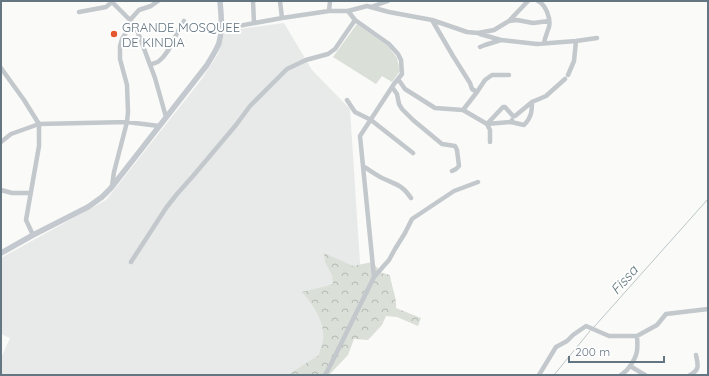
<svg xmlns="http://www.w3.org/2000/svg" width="709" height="376" font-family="Quicksand,sans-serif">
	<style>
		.built { fill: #e8e9e9 }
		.forest { fill: url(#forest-crowns) }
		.pitch { fill: #dadfd7 }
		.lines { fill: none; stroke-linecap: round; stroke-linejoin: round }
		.stream { stroke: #bbc7cb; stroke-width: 1 }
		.minor { stroke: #c3c8cc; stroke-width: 4.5 }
		.major { stroke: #c3c9ce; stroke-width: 5.5 }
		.poi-dot { fill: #e4572e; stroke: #fff; stroke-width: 1.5 }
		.labels { text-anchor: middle; stroke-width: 4; stroke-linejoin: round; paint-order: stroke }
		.poi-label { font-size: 13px; fill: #657683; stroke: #fff; text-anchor: start }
		.water-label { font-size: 14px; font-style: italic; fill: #60757c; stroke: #fff }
	</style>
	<defs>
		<pattern id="forest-crowns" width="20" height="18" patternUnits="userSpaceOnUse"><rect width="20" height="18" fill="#dadfd7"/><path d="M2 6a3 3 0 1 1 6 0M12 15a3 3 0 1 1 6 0" fill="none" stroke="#b4b9b4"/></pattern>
	</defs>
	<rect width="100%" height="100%" fill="#fafaf8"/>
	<path class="built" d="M284,23L312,70L350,109L361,278L322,375H1V358L10,338L1,334V258L106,200L201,80L218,54L225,31Z"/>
	<path class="forest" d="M324,253L353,266L372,262L382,273L390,275C391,286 397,297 396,308L421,318L418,326L397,317L386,316L382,325L368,340L354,339L348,355L329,375H288L319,355C320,350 322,345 323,340C326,323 312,303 302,292L323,287L333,284L332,275L325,262Z"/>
	<path class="pitch" d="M357,24L388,46L397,58L400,71L392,82L382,76L376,84L333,57Z"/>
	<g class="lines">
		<path class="stream" d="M594,327L708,199
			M554,375L590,331"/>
		<path class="minor" d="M111,1L130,20L137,30L155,78L166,117
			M253,1L254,23
			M280,1L282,18
			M538,1C546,5 551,19 549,27C547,33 545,37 544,43
			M371,7L388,1
			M329,11L330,1
			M79,12L106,7L112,2
			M130,20L139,10L151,6L158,1
			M432,20L453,56L470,83L472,89L477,92
			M509,21L517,20L533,23L549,21
			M222,29L282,18L329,11H348L367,6L389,12L432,20L467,32L478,33L494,30L509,21L528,1
			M480,34L501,40L537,44L576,41L597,38
			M480,47L485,45L501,40
			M150,65C153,63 157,63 159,61C171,52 175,33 184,21
			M1,68L24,100L39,124V146L26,220L33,235
			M568,75L574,61L576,41
			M398,79L405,89L435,108L463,110L487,124L490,130V142
			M392,87L397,94L399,104L402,109L413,120L442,144L455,146L457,150L459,166L456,169L452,171
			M347,100L355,112L371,120L413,153
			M463,110L477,92L485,80L492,75H509
			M511,122L524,125C531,118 532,112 532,102L546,96L565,79
			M487,124L503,107H505L513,116H515L532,102
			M487,124L511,122L512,120
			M1,142L11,134L39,124L127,122L159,126
			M363,166C369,170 376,175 382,178C395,184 403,185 411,198
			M112,186L114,172L127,122L128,112L127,85L120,59V46L122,39L132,23
			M1,190L12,193H30
			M131,262L166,208L177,194L193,176L236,125L250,106L287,69L306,60L328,54L335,49L355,20
			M374,277L389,260L395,249L405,233L412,219L454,191L478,182
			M637,336C638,349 638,355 630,366L645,375
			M325,375L331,364L374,277L360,136L394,84L402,74L401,60L398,54L389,44L355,20L348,11
			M539,375L556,347L567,341L573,335L586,326L609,336H637L657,325L666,314L708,309
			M621,375L627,370L630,366
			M690,375C700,370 698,365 696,355"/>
		<path class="major" d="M1,253L33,235L88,207L102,197L111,188L207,65C211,58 216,51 219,43C223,29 221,15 220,1"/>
	</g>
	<circle class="poi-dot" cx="114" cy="34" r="4"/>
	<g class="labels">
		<g class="poi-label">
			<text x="122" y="32">GRANDE MOSQUEE<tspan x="122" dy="15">DE KINDIA</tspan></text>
		</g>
		<g class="water-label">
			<text transform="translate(624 280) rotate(-49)" y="5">Fissa</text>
		</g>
	</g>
	<rect width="709" height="376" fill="none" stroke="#657683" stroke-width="4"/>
	<path d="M569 356v6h95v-6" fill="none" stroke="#657683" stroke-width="2"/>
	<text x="575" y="356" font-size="12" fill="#657683" stroke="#ffffff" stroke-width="3" paint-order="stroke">200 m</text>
</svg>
